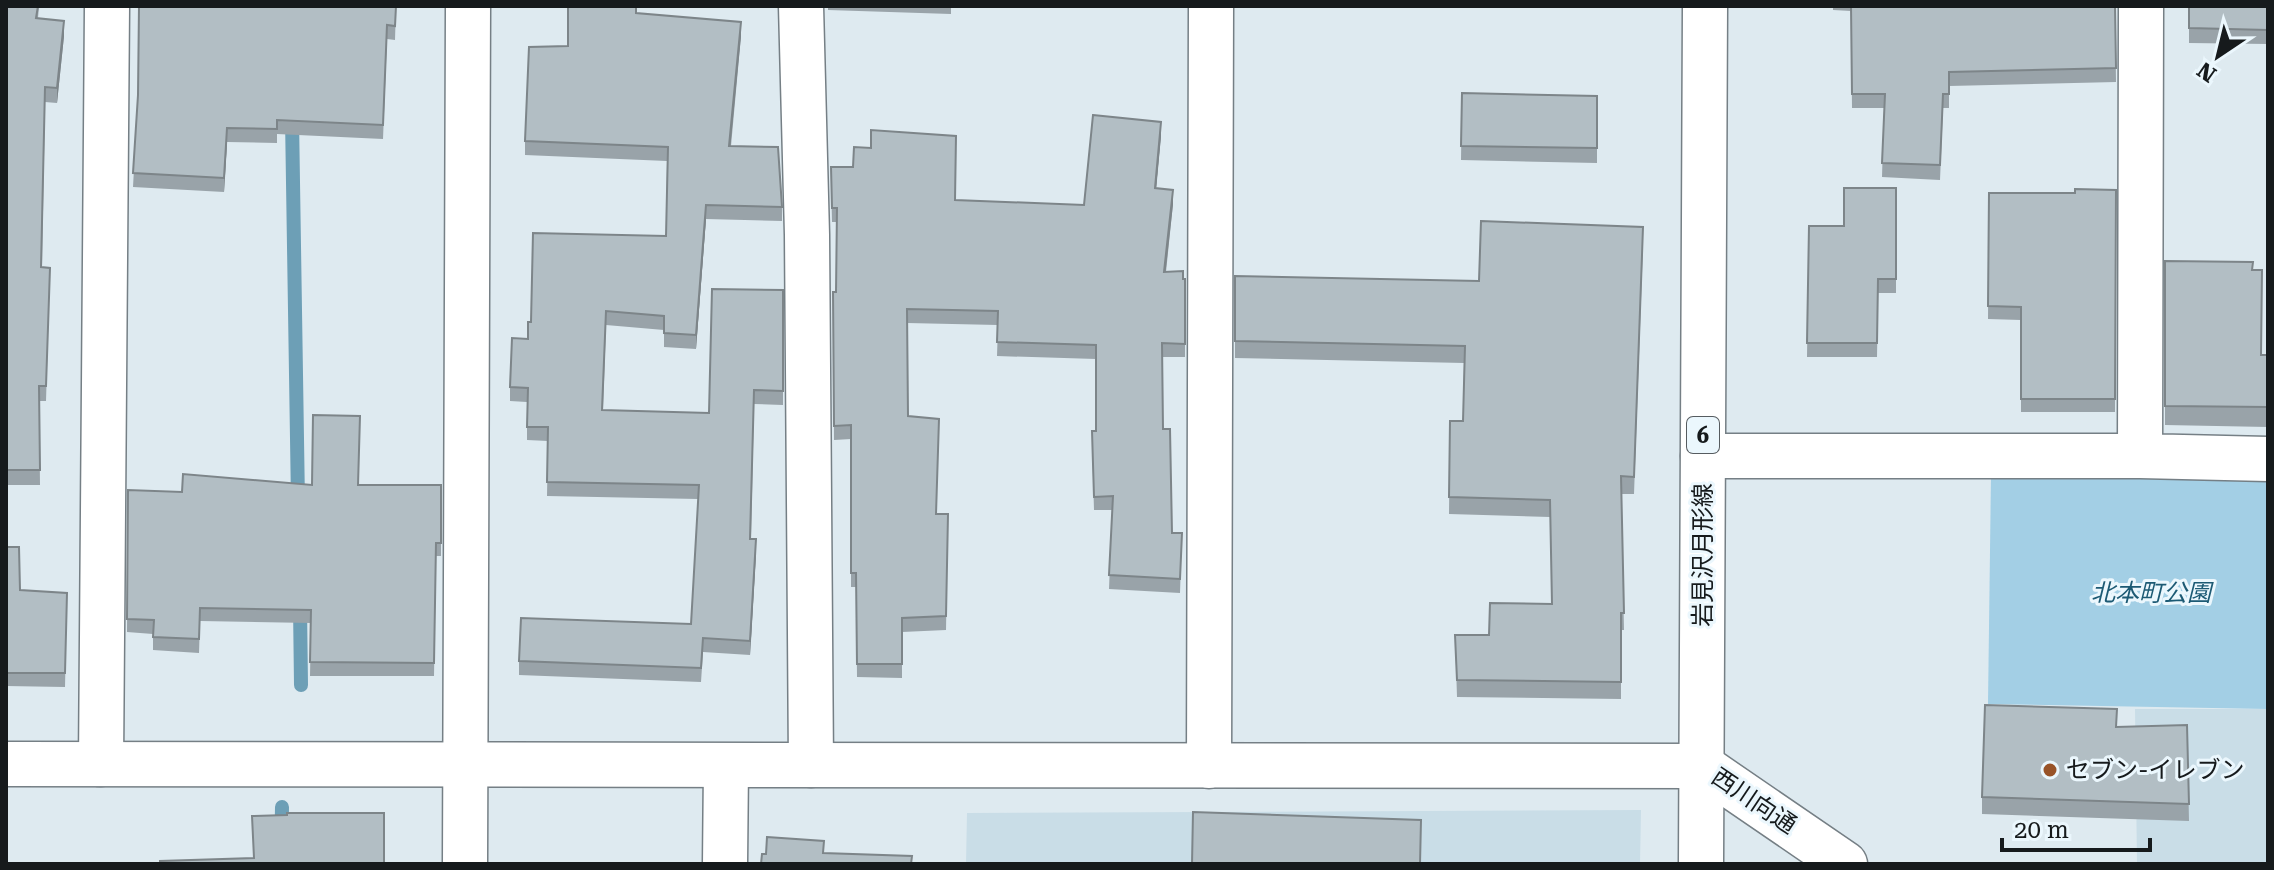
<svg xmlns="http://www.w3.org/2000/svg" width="2274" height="870" font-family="'Roboto Serif','Noto Sans JP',serif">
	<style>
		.built { fill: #c9dde7 }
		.green { fill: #a3cfe5 }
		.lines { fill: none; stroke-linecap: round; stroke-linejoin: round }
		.stream { stroke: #6d9fb6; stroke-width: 14 }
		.minor-casing { stroke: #757f85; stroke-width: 47 }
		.tertiary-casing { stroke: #757f85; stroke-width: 47 }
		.primary-casing { stroke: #757f85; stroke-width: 47 }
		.minor { stroke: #fff; stroke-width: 44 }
		.tertiary { stroke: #fff; stroke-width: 44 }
		.primary { stroke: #fff; stroke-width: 44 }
		.wall { fill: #99a3a9 }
		.shaded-wall { fill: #7d8589 }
		.building { fill: #b2bec4; stroke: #7d8589; stroke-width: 2 }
		.poi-dot { fill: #985328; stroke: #ebf7fd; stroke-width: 3 }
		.labels { text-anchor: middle; stroke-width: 6; stroke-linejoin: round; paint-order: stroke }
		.shield { fill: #ebf7fd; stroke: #565c60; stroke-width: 2 }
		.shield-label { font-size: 22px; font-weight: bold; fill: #161a1c }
		.street-label { font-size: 24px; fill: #161a1c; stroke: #ebf7fd }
		.park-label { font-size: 24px; font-style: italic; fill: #1c5a74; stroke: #ebf7fd }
		.poi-label { font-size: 24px; fill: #161a1c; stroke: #ebf7fd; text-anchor: start }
	</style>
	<rect width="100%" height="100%" fill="#deeaf0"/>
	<path class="built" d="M2135,709H2268V864H2137Z
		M1641,810L1640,864H966L967,813Z"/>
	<path class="green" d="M1991,475L2268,479V709L1988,704Z"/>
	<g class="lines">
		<path class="stream" d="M292,118L298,502
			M300,606L301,685
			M281,864L282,807"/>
		<g class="minor-casing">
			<path id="minor" d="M801,6L807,235L811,765
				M1703,456H2140L2141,6
				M2140,456L2268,459
				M101,764L107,6
				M1209,766L1211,6
				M465,864L468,6
				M725,864L726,766"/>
		</g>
		<g class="tertiary-casing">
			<path id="tertiary" d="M6,764L1702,766L1845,864"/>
		</g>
		<g class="primary-casing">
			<path id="primary" d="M1701,864L1705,6"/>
		</g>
		<use href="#minor" class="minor"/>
		<use href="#tertiary" class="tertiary"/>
		<use href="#primary" class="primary"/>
	</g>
	<path class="wall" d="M6,6H39L38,18L64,36L57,103L45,102L42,267L50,268L46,401H39L40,485H6Z
		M396,6L395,40L387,39L383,139L277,134V143L227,142L224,192L133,187L138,95Z
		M828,6H951V14L828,10Z
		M1833,6H2115L2116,82L1949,86V108H1943L1940,180L1882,177L1884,108H1852L1851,11L1833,10Z
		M2189,6H2268V44L2189,43Z
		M636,13L741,36L731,146L782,207V221L706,219L696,349L664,347V330L606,325L603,410L709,413L712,289L783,391V405L754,404L751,539L756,553L750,655L703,652L701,682L519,675V661L691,624L698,499L547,496L548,441L527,440V402L510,401V387L528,339L531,322L666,236L667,161L525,155V141L568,46Z
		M1462,93L1597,96V163L1461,160Z
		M1161,136L1156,188L1173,204L1166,272L1185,279V357H1162L1163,429L1172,533H1182L1180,593L1109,589L1112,510H1094L1092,444L1096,431V359L997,356L998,325L907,323L908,416L937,514H948L946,630L902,632V678L857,677L856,587H851V439L834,440L833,292H836L837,222H832L831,180L853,167L956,200L1084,205Z
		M1896,188V293H1878L1877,357H1807L1809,226H1844Z
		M2116,190L2115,412H2021V320L1988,319L1989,193H2075Z
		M1643,245L1634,494H1621L1624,630H1621V699L1457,697L1455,635H1489L1552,604L1550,517L1449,514L1450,421H1463L1464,363L1235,358V276L1479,281Z
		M2165,261L2253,270L2262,355H2268V427L2165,425Z
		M312,485H441V556H436L434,676H310L311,623L200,621L199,653L153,650V634L127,632L128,490L182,492Z
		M6,547L20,590L67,593L65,687L6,686Z
		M2187,725L2189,821L1982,814V797L2117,727Z"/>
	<path class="shaded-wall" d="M64,21V36L57,103V88Z
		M741,22V36L729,160V146Z
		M1161,122V136L1155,202V188Z
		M227,128V142L224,192V178Z
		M1173,190V204L1164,286V272Z
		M706,205V219L696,349V335Z
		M756,539V553L750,655V641Z"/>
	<path class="building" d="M6,6H38L36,18L64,21L57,88L45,87L41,267L50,268L46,386H39L40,470H6Z
		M139,6H396L395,26L387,25L383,125L277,120V129L227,128L224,178L133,173L138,95Z
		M568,6H636V13L741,22L729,146L778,147L782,207L706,205L696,335L664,333V316L606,311L602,410L709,413L712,289L783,290V391L754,390L750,539H756L750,641L703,638L701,668L519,661L521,618L691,624L699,485L547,482L548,427H527L528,388L510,387L512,338L528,339V322H531L533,233L666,236L668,147L525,141L529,47L568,46Z
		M1851,6H2115L2116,68L1949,72V94H1943L1940,165L1882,163L1885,94H1852Z
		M2189,6H2268V30L2189,28Z
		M1462,93L1597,96V148L1461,146Z
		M1093,115L1161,122L1155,188L1173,190L1164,272L1183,271V279H1185V344L1162,343L1163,429H1170L1172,533H1182L1180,579L1109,575L1113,496L1094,497L1092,431H1096V345L997,342L998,311L907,309L908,416L939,419L936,514H948L946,616L902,618V664H857L856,573H851V425L834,426L833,292H836L837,208H832L831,167H853L854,147L871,148V130L956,136L955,200L1084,205Z
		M1844,188H1896V279H1878L1877,343H1807L1809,226H1844Z
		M2075,189L2116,190L2115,399H2021V307L1988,306L1989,193H2075Z
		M1481,221L1643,227L1634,477L1621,476L1624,613H1621V682L1457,680L1455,635H1489L1490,603L1552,604L1550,500L1449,497L1450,421H1463L1465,346L1235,341V276L1479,281Z
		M2165,261L2253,262L2252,270H2262L2261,355H2268V407L2165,406Z
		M313,415L360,416L358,485H441V543H436L434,663L310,662L311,610L200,608L199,639L153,637L154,620L127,619L128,490L182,492L183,474L312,485Z
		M6,547H19L20,590L67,593L65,673H6Z
		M1985,705L2117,709L2116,727L2187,725L2189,804L1982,797Z
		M1193,812L1421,820L1420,864H1192Z
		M287,813H384V864H160V861L254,858L252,816L287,815Z
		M767,837L824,841L823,853L912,856L911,864H761L762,854H766Z"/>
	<circle class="poi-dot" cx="2050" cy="770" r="8"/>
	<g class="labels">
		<rect class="shield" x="1687" y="417" width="32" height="36" rx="6"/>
		<g class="shield-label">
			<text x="1703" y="443">6</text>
		</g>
		<g class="street-label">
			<text transform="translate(1703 555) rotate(-90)" y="8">岩見沢月形線</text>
			<text transform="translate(1754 801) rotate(34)" y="8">西川向通</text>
		</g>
		<g class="park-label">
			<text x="2151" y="601">北本町公園</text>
		</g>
		<g class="poi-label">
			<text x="2066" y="778">セブン-イレブン</text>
		</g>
	</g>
	<rect width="2274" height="870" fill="none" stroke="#161a1c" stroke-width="16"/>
	<g transform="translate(2218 56) rotate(215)" stroke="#ebf7fd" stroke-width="6" paint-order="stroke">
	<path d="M0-6L14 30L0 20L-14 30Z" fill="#161a1c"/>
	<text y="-12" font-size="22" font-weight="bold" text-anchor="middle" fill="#161a1c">N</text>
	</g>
	<path d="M2002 838v12h148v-12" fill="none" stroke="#161a1c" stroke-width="4"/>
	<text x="2014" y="838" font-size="24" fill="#161a1c" stroke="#ebf7fd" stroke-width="6" paint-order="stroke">20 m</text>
</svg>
